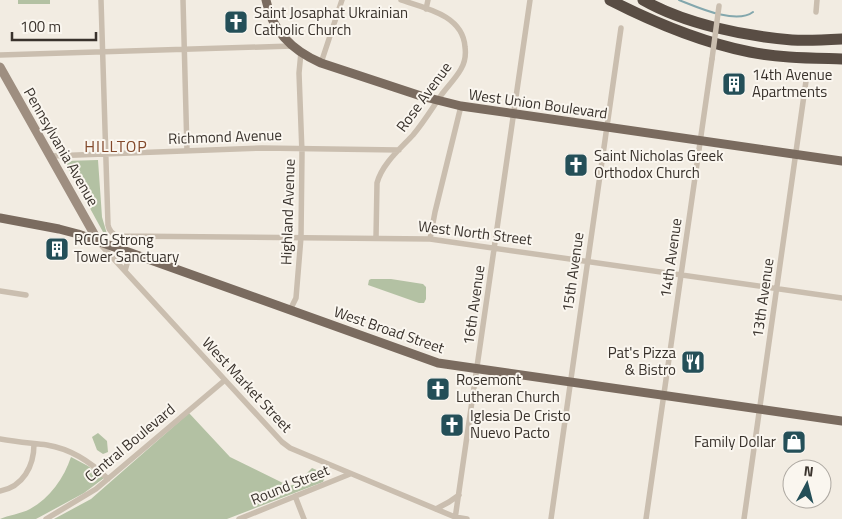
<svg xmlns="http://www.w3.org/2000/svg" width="842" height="519" font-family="'Titillium Web',sans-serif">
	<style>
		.green { fill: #b3c1a3 }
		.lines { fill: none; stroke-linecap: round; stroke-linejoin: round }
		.stream { stroke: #83a7ad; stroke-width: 2 }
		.street { stroke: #cabeaf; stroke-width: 5.5 }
		.secondary { stroke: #9e8e80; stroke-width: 9 }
		.primary { stroke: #7a6b5f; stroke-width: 9 }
		.highway { stroke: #594d44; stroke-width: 11 }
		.street-bridge { stroke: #cabeaf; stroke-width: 5.5 }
		.labels { text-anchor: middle; stroke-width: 4; stroke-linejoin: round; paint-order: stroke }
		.poi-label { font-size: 15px; fill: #39322c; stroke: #faf6ef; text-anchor: start }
		.street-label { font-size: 15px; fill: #39322c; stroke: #faf6ef }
		.neighbourhood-label { font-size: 16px; letter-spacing: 1px; fill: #82492b; stroke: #faf6ef }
	</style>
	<rect width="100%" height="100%" fill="#f2ece2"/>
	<path class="green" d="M18,0H50V4H18Z
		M98,160L102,217L107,234L103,232L64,161Z
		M371,279H391L423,284L426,287V299L424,303H419L368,285L369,280Z
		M189,413L230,457L289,486L296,484L312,468L326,474L323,482L227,519H54L91,499Z
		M98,433L107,441L108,452L103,454L97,450L92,437Z
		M71,457L88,466L104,478L84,493L36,519H0C8,515 21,514 30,509C50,498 64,478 71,457Z"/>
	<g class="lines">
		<path class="stream" d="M679,0C697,7 736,25 753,12"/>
		<path class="street" d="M101,0L108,225C109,231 112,234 118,236L430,239L842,298
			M183,0L187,151
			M426,9L428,0
			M816,12L817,0
			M0,55L292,46
			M321,63L342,0
			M51,156L262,148L399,150
			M376,238L377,183C382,164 400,149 413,135C424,122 433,107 442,94C448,86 456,78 461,69C465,62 466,54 465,47C463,15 425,8 401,0
			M430,239L435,212L461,106
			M100,244L282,442L290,448L455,517L467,519
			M125,271L128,260L136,255
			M0,291L26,295
			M290,310L296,298L301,237L302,153L299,73L301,52
			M0,439C16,442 31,443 47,445C71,449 91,462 108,479
			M0,491C23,487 34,466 34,444
			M295,496L304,519
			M436,509L449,502L459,495
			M46,519L96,489L225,380
			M239,519L350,474
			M455,519L530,0
			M551,519L621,28
			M646,519L712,59
			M744,519L806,81"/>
		<path class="secondary" d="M0,67L98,241"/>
		<path class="primary" d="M266,0C272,31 293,51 321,63L421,96L461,106L842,161
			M0,218L59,229L78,234L438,363L842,421"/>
		<path class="highway" d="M610,0C655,23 700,42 750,52C780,58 811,58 842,59
			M643,0C685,24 744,36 792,40C808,41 825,40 842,39"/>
		<path class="street-bridge" d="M712,59L719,6"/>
	</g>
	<defs>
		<g id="church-square" transform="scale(1.25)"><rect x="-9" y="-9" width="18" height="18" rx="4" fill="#244f58" stroke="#faf6ef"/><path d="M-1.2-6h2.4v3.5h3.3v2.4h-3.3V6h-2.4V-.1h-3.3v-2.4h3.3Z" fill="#fff"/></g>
		<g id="building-square" transform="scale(1.25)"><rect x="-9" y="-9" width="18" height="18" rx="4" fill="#244f58" stroke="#faf6ef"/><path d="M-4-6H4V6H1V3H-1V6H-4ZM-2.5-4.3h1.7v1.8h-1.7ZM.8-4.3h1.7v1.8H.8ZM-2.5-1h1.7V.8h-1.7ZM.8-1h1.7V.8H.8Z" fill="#fff"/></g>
		<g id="restaurant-square" transform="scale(1.25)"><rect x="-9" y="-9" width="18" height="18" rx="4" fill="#244f58" stroke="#faf6ef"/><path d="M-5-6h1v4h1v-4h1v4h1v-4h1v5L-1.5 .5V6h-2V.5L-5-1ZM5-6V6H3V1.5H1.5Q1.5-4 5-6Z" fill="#fff"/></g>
		<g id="shop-square" transform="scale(1.25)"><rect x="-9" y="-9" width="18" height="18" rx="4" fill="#244f58" stroke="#faf6ef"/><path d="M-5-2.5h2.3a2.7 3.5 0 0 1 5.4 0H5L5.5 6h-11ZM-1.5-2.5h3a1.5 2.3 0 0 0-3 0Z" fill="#fff"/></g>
	</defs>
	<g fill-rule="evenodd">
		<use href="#church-square" x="236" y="22"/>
		<use href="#building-square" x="734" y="84"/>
		<use href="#church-square" x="576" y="165"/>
		<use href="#building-square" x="57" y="249"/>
		<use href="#restaurant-square" x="693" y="362"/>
		<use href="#church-square" x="438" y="389"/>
		<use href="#church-square" x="452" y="425"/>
		<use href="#shop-square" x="794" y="442"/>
	</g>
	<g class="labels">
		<g class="poi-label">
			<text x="254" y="18">Saint Josaphat Ukrainian<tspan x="254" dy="17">Catholic Church</tspan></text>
			<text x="752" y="80">14th Avenue<tspan x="752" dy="17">Apartments</tspan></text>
			<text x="594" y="161">Saint Nicholas Greek<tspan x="594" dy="17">Orthodox Church</tspan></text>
			<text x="74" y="245">RCCG Strong<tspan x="74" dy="17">Tower Sanctuary</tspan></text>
			<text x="676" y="358" text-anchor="end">Pat's Pizza<tspan x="676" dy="17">&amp; Bistro</tspan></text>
			<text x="456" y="385">Rosemont<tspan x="456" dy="17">Lutheran Church</tspan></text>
			<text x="470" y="421">Iglesia De Cristo<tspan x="470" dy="17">Nuevo Pacto</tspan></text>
			<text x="776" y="447" text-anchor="end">Family Dollar</text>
		</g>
		<g class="street-label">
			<text transform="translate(424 97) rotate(-54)" y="5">Rose Avenue</text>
			<text transform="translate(538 104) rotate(8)" y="5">West Union Boulevard</text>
			<text transform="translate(225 137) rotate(-2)" y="5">Richmond Avenue</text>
			<text transform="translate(61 147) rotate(60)" y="5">Pennsylvania Avenue</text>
			<text transform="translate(288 212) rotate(-88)" y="5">Highland Avenue</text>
			<text transform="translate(475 233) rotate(7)" y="5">West North Street</text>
			<text transform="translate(671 258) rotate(-82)" y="5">14th Avenue</text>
			<text transform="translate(573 272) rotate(-82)" y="5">15th Avenue</text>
			<text transform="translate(763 298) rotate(-82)" y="5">13th Avenue</text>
			<text transform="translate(474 305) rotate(-82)" y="5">16th Avenue</text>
			<text transform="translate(389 330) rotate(19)" y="5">West Broad Street</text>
			<text transform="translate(247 385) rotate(47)" y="5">West Market Street</text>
			<text transform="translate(130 443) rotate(-40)" y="5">Central Boulevard</text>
			<text transform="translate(290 485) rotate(-22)" y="5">Round Street</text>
		</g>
		<g class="neighbourhood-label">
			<text x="116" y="152">HILLTOP</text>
		</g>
	</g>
	<g transform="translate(807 484) rotate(7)"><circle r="24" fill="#faf6ef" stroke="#ada8a1"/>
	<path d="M0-4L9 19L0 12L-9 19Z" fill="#244f58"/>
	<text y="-8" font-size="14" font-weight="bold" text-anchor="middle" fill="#39322c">N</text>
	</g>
	<path d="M12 32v8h84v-8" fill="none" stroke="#39322c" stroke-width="2.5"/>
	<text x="20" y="32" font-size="15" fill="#39322c" stroke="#faf6ef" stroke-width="4" paint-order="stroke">100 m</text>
</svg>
